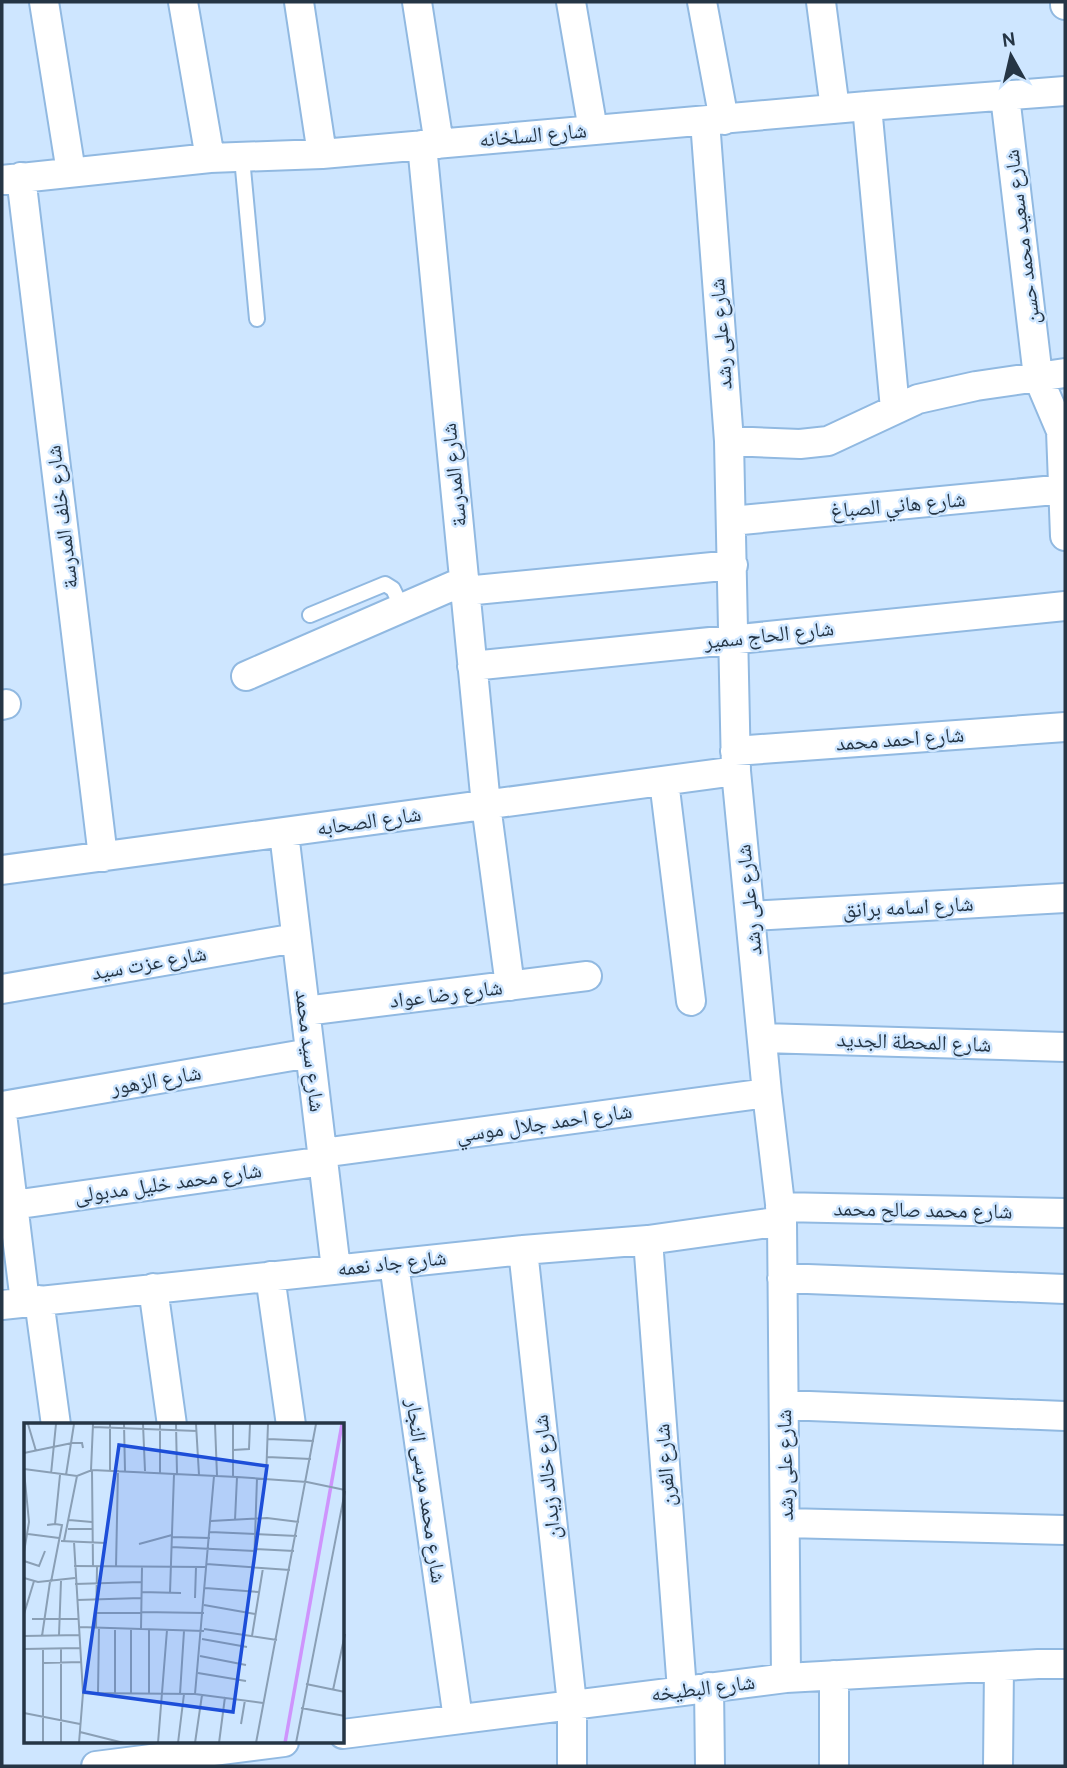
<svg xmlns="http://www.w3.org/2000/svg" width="1067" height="1768" font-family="Cabin,'Noto Naskh Arabic',sans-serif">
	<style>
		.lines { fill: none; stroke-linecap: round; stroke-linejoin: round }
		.lane-casing { stroke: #91b9e1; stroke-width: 18 }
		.street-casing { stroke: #91b9e1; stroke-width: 32 }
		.lane { stroke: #fff; stroke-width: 14 }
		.street { stroke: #fff; stroke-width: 28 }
		.labels { text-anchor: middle; stroke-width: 5; stroke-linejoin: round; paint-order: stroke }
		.street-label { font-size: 21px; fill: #253545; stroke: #cee6ff }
		.inset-river { fill: none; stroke: #ce94fc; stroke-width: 3.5 }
		.inset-road { fill: none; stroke: #8a9fb5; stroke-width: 2 }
		.view { fill: #1d4ed8; fill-opacity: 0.15; stroke: #1d4ed8; stroke-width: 3.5 }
		.inset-edge { fill: none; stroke: #253545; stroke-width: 3.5 }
	</style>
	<rect width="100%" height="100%" fill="#cee6ff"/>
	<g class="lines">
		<g class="lane-casing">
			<path id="lane" d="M242,158L257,319
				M310,615L385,584L393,589L402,608"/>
		</g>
		<g class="street-casing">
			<path id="street" d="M44,2L71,172
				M183,2L210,158
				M299,2L322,154
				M417,2L439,144
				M571,2L593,130
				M702,2L724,120
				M821,2L835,109
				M1065,2V5
				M1005,96L1038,377L1061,431L1065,536
				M867,106L895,409
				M705,121L729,441L736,771L767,1093L782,1221L786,1678
				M422,145L486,805L510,986
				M21,177L103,857
				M2,180L210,158L322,154L867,106L1065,91
				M729,441L800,444L828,441L918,399L976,386L1065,373
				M731,521L1065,489
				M465,591L733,565
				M472,666L1065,606
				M246,676L464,581
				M2,705L6,704
				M735,751L1065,727
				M664,781L691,1001
				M284,833L336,1269
				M2,870L736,771
				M751,916L1065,898
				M2,989L296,938
				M305,1011L587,976
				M762,1038L1065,1047
				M2,1106L310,1053
				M2,1114L25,1302
				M322,1153L767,1093
				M13,1205L324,1161
				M780,1207L1065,1213
				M648,1240L682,1690
				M523,1250L572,1704V1766
				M394,1264L458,1719
				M270,1276L291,1425
				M782,1278L1065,1289
				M153,1288L172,1425
				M39,1300L56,1425
				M2,1305L523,1250L648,1240L782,1221
				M784,1405L1065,1416
				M785,1523L1065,1530
				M834,1675V1766
				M709,1687L710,1766
				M343,1734L786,1678L1038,1664H1065
				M96,1766L284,1742
				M998,1766L999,1666"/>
		</g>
		<use href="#lane" class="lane"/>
		<use href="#street" class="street"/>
	</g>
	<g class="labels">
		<g class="street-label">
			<text transform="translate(533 135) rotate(-5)" y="7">شارع السلخانه</text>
			<text transform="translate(1022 237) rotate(-97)" y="7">شارع سعيد محمد حسن</text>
			<text transform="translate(721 334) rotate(-94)" y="7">شارع على رشد</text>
			<text transform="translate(454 475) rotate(-96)" y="7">شارع المدرسة</text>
			<text transform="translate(898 505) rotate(-5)" y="7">شارع هاني الصباغ</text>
			<text transform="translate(62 517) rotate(-97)" y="7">شارع خلف المدرسة</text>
			<text transform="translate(769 635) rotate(-6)" y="7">شارع الحاج سمير</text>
			<text transform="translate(900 739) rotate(-4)" y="7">شارع احمد محمد</text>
			<text transform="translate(369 821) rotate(-8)" y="7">شارع الصحابه</text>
			<text transform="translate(749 900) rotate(-96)" y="7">شارع على رشد</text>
			<text transform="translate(908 907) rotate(-3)" y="7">شارع اسامه برانق</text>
			<text transform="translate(149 963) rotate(-10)" y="7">شارع عزت سيد</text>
			<text transform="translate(446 994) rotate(-7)" y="7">شارع رضا عواد</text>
			<text transform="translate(914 1042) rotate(2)" y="7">شارع المحطة الجديد</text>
			<text transform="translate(310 1051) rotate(83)" y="7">شارع سيد محمد</text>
			<text transform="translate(156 1080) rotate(-10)" y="7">شارع الزهور</text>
			<text transform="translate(544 1123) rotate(-8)" y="7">شارع احمد جلال موسي</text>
			<text transform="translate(168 1183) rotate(-8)" y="7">شارع محمد خليل مدبولى</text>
			<text transform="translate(923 1210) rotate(1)" y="7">شارع محمد صالح محمد</text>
			<text transform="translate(392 1263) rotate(-6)" y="7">شارع جاد نعمه</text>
			<text transform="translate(665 1465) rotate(-94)" y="7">شارع الفرن</text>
			<text transform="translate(785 1465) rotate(-91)" y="7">شارع على رشد</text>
			<text transform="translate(547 1477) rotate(-96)" y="7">شارع خالد زيدان</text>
			<text transform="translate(426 1491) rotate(82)" y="7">شارع محمد مرسى النجار</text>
			<text transform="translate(703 1688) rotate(-7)" y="7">شارع البطيخه</text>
		</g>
	</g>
	<g transform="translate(24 1423)">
		<rect width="320" height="320" fill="#cee6ff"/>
		<path class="inset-river" d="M261,320L318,1"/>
		<path class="inset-road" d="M4,1L12,28M100,1L101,48M119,1L121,48M136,1V50M152,1L153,51M172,1L175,52M191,1L193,53M69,4L173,8M244,16L290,18M209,27L225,26L226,1M0,30L48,20H58L59,25M243,34L287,36M0,46L53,53L68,47L213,54L283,59L321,67M67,47L69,1M68,47L69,144M86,47V1M0,48L5,99L0,129M27,51L32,1M42,52L50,1M209,54V1M242,56L244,1M45,97L68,99M211,97L213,54M187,98L243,95L275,99M23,102L31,101L36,52M44,106H68M186,109L273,113M4,111L35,115M148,114L186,115M37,118L82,120M40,118L53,53M50,119L59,270L55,320M115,121L148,112M147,124L231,128M231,126L270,128M0,138L15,143L21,128M182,141L266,147M50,143L182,144M92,144L94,47M230,144L233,55M0,155L14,159L51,155M27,159L38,102L31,101M51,161L117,159M181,165L235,169M117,169L157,170M146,170L150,51M171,175L172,144M53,177L117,175M180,182L231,191M117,189L180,190M73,190H117M0,191L10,158M8,196H55M55,204L180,208M72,204L73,144M91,205V270M107,205V271M117,206L118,144M125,206V271M180,206L253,217M35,212L37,158M0,213L56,212M18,213L26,159M228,213L239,145M178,216L223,224M0,226L56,225M176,233L222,242M19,240L57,239M174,250L222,258M282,261L321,269M309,267L321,211M59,270L171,271L239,280M74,270L75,204M156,271L160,208M171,271L190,53M0,274V320M277,285L321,293M0,290L56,301M217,301L221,277M56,309L100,320M19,320V226M37,320V225M134,320L143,207M154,320L160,271M171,320L178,272M195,320L201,274M232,320L292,1M272,320L321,68"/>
		<path class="view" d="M95,22L243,43L209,289L60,269Z"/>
		<rect width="320" height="320" class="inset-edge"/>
	</g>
	<rect width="1067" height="1768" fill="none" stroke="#253545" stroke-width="7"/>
	<g transform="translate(1011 56) rotate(352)" stroke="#cee6ff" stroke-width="5" paint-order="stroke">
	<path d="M0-5L12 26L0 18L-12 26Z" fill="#253545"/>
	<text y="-10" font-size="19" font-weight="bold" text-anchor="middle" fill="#253545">N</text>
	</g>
</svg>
